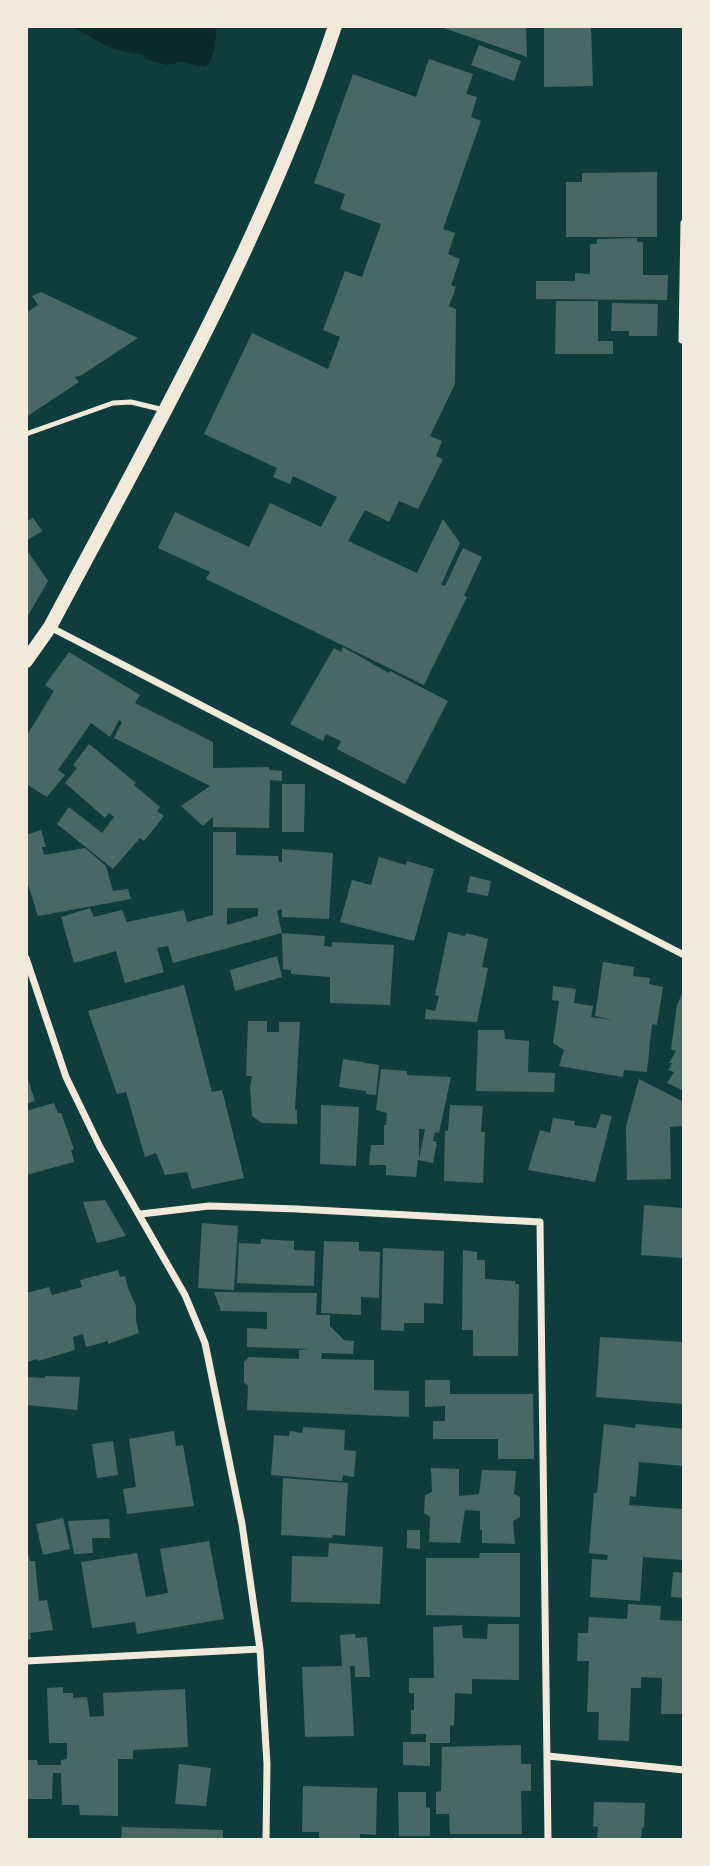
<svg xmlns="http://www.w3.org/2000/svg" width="710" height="1866" font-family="Lora,serif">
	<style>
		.water { fill: #0a2a2b }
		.building { fill: #486865; fill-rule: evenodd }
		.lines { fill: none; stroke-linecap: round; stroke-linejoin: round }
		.service { stroke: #f1e9da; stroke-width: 5 }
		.minor { stroke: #f1e9da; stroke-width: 7 }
		.secondary { stroke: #f1e9da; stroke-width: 14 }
	</style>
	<rect width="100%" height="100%" fill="#0f3d3e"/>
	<path class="water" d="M71,26H216C216,40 215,57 206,67L182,62L167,65L146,59L143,55L112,49Z"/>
	<path class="building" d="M441,26H526L527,57L441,27Z
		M544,26H591L593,86L544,87Z
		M479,45L521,61L514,81L471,65Z
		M429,59L473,74L466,94L477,97L471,117L481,121L443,229L455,233L448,254L460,259L451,285L456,287L449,306L456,309L455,384L430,436L442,441L436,456L443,459L418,509L399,501L389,522L365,510L348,541L417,573L443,519L460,543L441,585L445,586L463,548L482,557L464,596L467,597L424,685L206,579L210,572L158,548L175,512L249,547L270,503L321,527L337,497L293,476L290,484L273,477L277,468L204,434L252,333L328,369L340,337L323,330L345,271L362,277L381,224L340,209L345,194L314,183L353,74L416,97Z
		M657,172V237H566V182H582V173Z
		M637,238V242H643V275H668L667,300L536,299V281H575V273L590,274V244H597V239Z
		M41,292L138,338L82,375L75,377L79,382L26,417V313L38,305L32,296Z
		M556,301H598V341H613V354H555Z
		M612,303L658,304L657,336H629V331H611Z
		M33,518L42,531L26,541V522Z
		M26,549L48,581L26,619Z
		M343,647L389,673L390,671L448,701L405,784L337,749L341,741L326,734L323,741L290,724L334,648L341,652Z
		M69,652L140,695L135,703L213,742V768L269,767V770L282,771V781L270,780L269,828L213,827V817L203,826L181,806L210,786L114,738L122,722L119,720L110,737L91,723L58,770L65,775L47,797L26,784V737L54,691L45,685Z
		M89,744L136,783L134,785L160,807L157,811L164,816L144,841L140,838L113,869L57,824L69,807L102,833L114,817L109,813L105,818L65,783L77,768L73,765Z
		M282,784H305L304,832H282Z
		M41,830L46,847H42L44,855L85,848L106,866L113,891L128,889L131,899L38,916L26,878V835Z
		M213,832H236V855L278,856L279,862H282V849L333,853L329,919L282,917V909L277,911L282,933L173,963L168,946L157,948L164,972L125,983L116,951L74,963L61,917L90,908L94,917L122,910L127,922L184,910L187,922L213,915ZM227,908H258V916L227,925Z
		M379,857L406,865L407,861L434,869L414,941L340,922L352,880L371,885Z
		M470,876L491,881L488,896L467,892Z
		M448,932L465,936L466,933L488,939L482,967L488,968L477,1022L425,1019L426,1009L435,1011L439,996L435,995Z
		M282,933L325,936L324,946L332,947V942L394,945L390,1005L330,1003V977L291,974V970L283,969Z
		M277,956L282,977L235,991L230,970Z
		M603,962L634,967L633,976L650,978L649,984L663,987L657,1025L652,1024L647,1072L624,1070L623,1077L559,1066L564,1050L553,1043L559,1001L552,1000L553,986L576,989L574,1003L593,1006L591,1017L613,1020L595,1016Z
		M184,985L212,1092L222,1090L244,1178L192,1189L187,1172L165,1175L156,1153L145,1157L126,1092L117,1094L88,1011Z
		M682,994L684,995V1091L667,1083L674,1072L668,1070L672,1063H669L676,1051L671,1049L677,1005Z
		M248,1021H267V1032H279V1022H300L295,1110H297V1124L262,1123L252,1116L250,1087L252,1076H246Z
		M478,1030H504L505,1039L529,1041L528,1072L555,1073L554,1092L476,1091Z
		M343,1059L379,1065L376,1095L366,1094V1091L339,1087Z
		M381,1069L407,1071V1075L451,1077L439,1133L435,1132L433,1141L437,1142L433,1163L418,1160L416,1177L386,1175V1165H369L371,1145H384V1125H386L387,1113L376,1110ZM419,1129H425L419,1159Z
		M26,1073L35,1101L26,1104Z
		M639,1079L684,1102V1126L670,1127L671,1179L627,1180L626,1126Z
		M54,1103L58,1113H61L74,1149L71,1150L74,1162L26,1175V1111Z
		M321,1105L359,1107L356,1166L320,1164Z
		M450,1105L483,1106L481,1132H485L483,1183L444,1181L445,1130L448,1131Z
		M601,1114L612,1116L595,1182L528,1170L540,1130L550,1133L553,1118L575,1121L574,1125L596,1128Z
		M105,1200L126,1236L97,1243L83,1202Z
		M644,1205L684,1208V1258L641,1255Z
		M202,1223L238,1226L234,1290L198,1288Z
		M261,1239L294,1241V1250L315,1251L314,1286L237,1283L239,1243L261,1244Z
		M324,1241L359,1242V1251L380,1252L379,1298L361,1297V1315L321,1313Z
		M383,1248L444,1251L443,1304L424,1303V1323H404V1331L381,1330Z
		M463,1250L477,1252V1260H485V1279L515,1281V1284H519L518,1356H473V1330H462Z
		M118,1270L120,1277L125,1276L128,1288L136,1306V1320L139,1333L108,1344V1341L86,1347L83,1334L73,1337L75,1350L38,1361L37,1359L26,1362V1293L49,1287L52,1295L82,1287L80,1280Z
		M214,1292L317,1293L316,1315H330V1326L344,1340L354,1341L353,1354L322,1353L321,1359L374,1360V1390L409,1391V1417L247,1410L248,1386L244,1382V1362L249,1357L299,1359V1350L310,1349L247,1347V1328L267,1329V1312L221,1311Z
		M600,1337L684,1342V1404L596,1397Z
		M45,1376L80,1377L77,1410L26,1405V1377L45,1378Z
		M425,1380H450V1394H533L534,1459H498V1439H433V1421H445V1406L425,1407Z
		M604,1424L635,1428L636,1424L684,1429V1466L639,1462L636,1497L630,1496L629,1505L684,1509L682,1560L643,1557L640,1601L590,1597L592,1559L607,1560L608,1555L589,1553L594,1493H597Z
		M303,1427L345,1430L344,1450L356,1451L354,1477L343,1475L342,1481L271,1475L274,1435L289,1436L290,1431L302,1433Z
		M174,1431L176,1446L183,1445L194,1506L127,1514L123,1489L136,1487L129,1439Z
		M113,1441L118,1475L97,1478L92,1444Z
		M431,1468L459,1469V1496L479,1494L482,1470L516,1471L514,1494L520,1497V1517L513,1521L515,1544L482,1543V1530H480V1511L465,1510L460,1543L429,1542L430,1517L424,1513L425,1495L432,1492Z
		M283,1478L348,1483L345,1536L333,1535L332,1538L281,1535Z
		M63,1518L70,1549L43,1555L36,1524Z
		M109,1519L110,1538H92L93,1553L74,1554L68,1521Z
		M407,1530H420V1549L407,1548Z
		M209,1541L224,1619L137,1634L135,1622L92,1628L81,1562L137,1553L146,1597L168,1593L160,1549Z
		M329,1543L383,1547L380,1604L291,1602L292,1556L328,1557Z
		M26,1545L30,1561H35L39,1601L47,1600L53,1630L30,1633L31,1639L26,1640Z
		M480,1553H520V1617L426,1615V1558H479Z
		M673,1572L684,1573V1598L671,1597Z
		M628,1604L661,1606L660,1620L684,1621V1714H661L662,1678L641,1677V1688H631L629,1741L598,1740L599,1712H587L589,1661H577L578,1633H588L589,1617L627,1619Z
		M488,1624H519V1680L472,1679V1694L455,1693L454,1725L450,1726V1743H430V1766L403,1765V1742H426V1734H411V1710H414V1693H409V1678H434L433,1627L462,1625L463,1638L487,1639Z
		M355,1634L356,1638L367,1637L370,1677H355V1666H350L354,1736L305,1737L302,1667L342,1666L340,1635Z
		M63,1687V1693H73V1698L87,1697L90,1717L104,1716L103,1693L185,1689L188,1747L133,1750V1759H118V1816L80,1815L79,1805H62L61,1773H53L52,1799H26V1760H37L38,1765H61V1760L67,1759V1743H49L47,1688Z
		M521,1745V1764H531V1791H521L522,1834H450L449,1814H436V1792L441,1791L442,1747Z
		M179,1764L211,1768L206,1806L175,1804Z
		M303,1786L377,1788L376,1835L360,1834V1840H319V1832H302Z
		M398,1792H426V1807L430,1808V1836H399Z
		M594,1802L645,1803L644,1828L642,1827L641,1840H597L598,1827L593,1826Z
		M122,1827L223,1830V1840H121Z"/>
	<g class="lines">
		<path class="service" d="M26,434L113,403L131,402L164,410"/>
		<path class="minor" d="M682,340L684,223
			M50,627L684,955
			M26,958L66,1077L100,1147L185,1295L205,1343L242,1524L260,1649L267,1764L266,1840
			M141,1214L209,1206L297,1209L540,1222L548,1840
			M26,1661L260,1649
			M548,1756L684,1770"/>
		<path class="secondary" d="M26,661L50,627C154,431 265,237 335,26"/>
	</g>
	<rect width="710" height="1866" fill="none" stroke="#f1e9da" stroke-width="56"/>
</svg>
